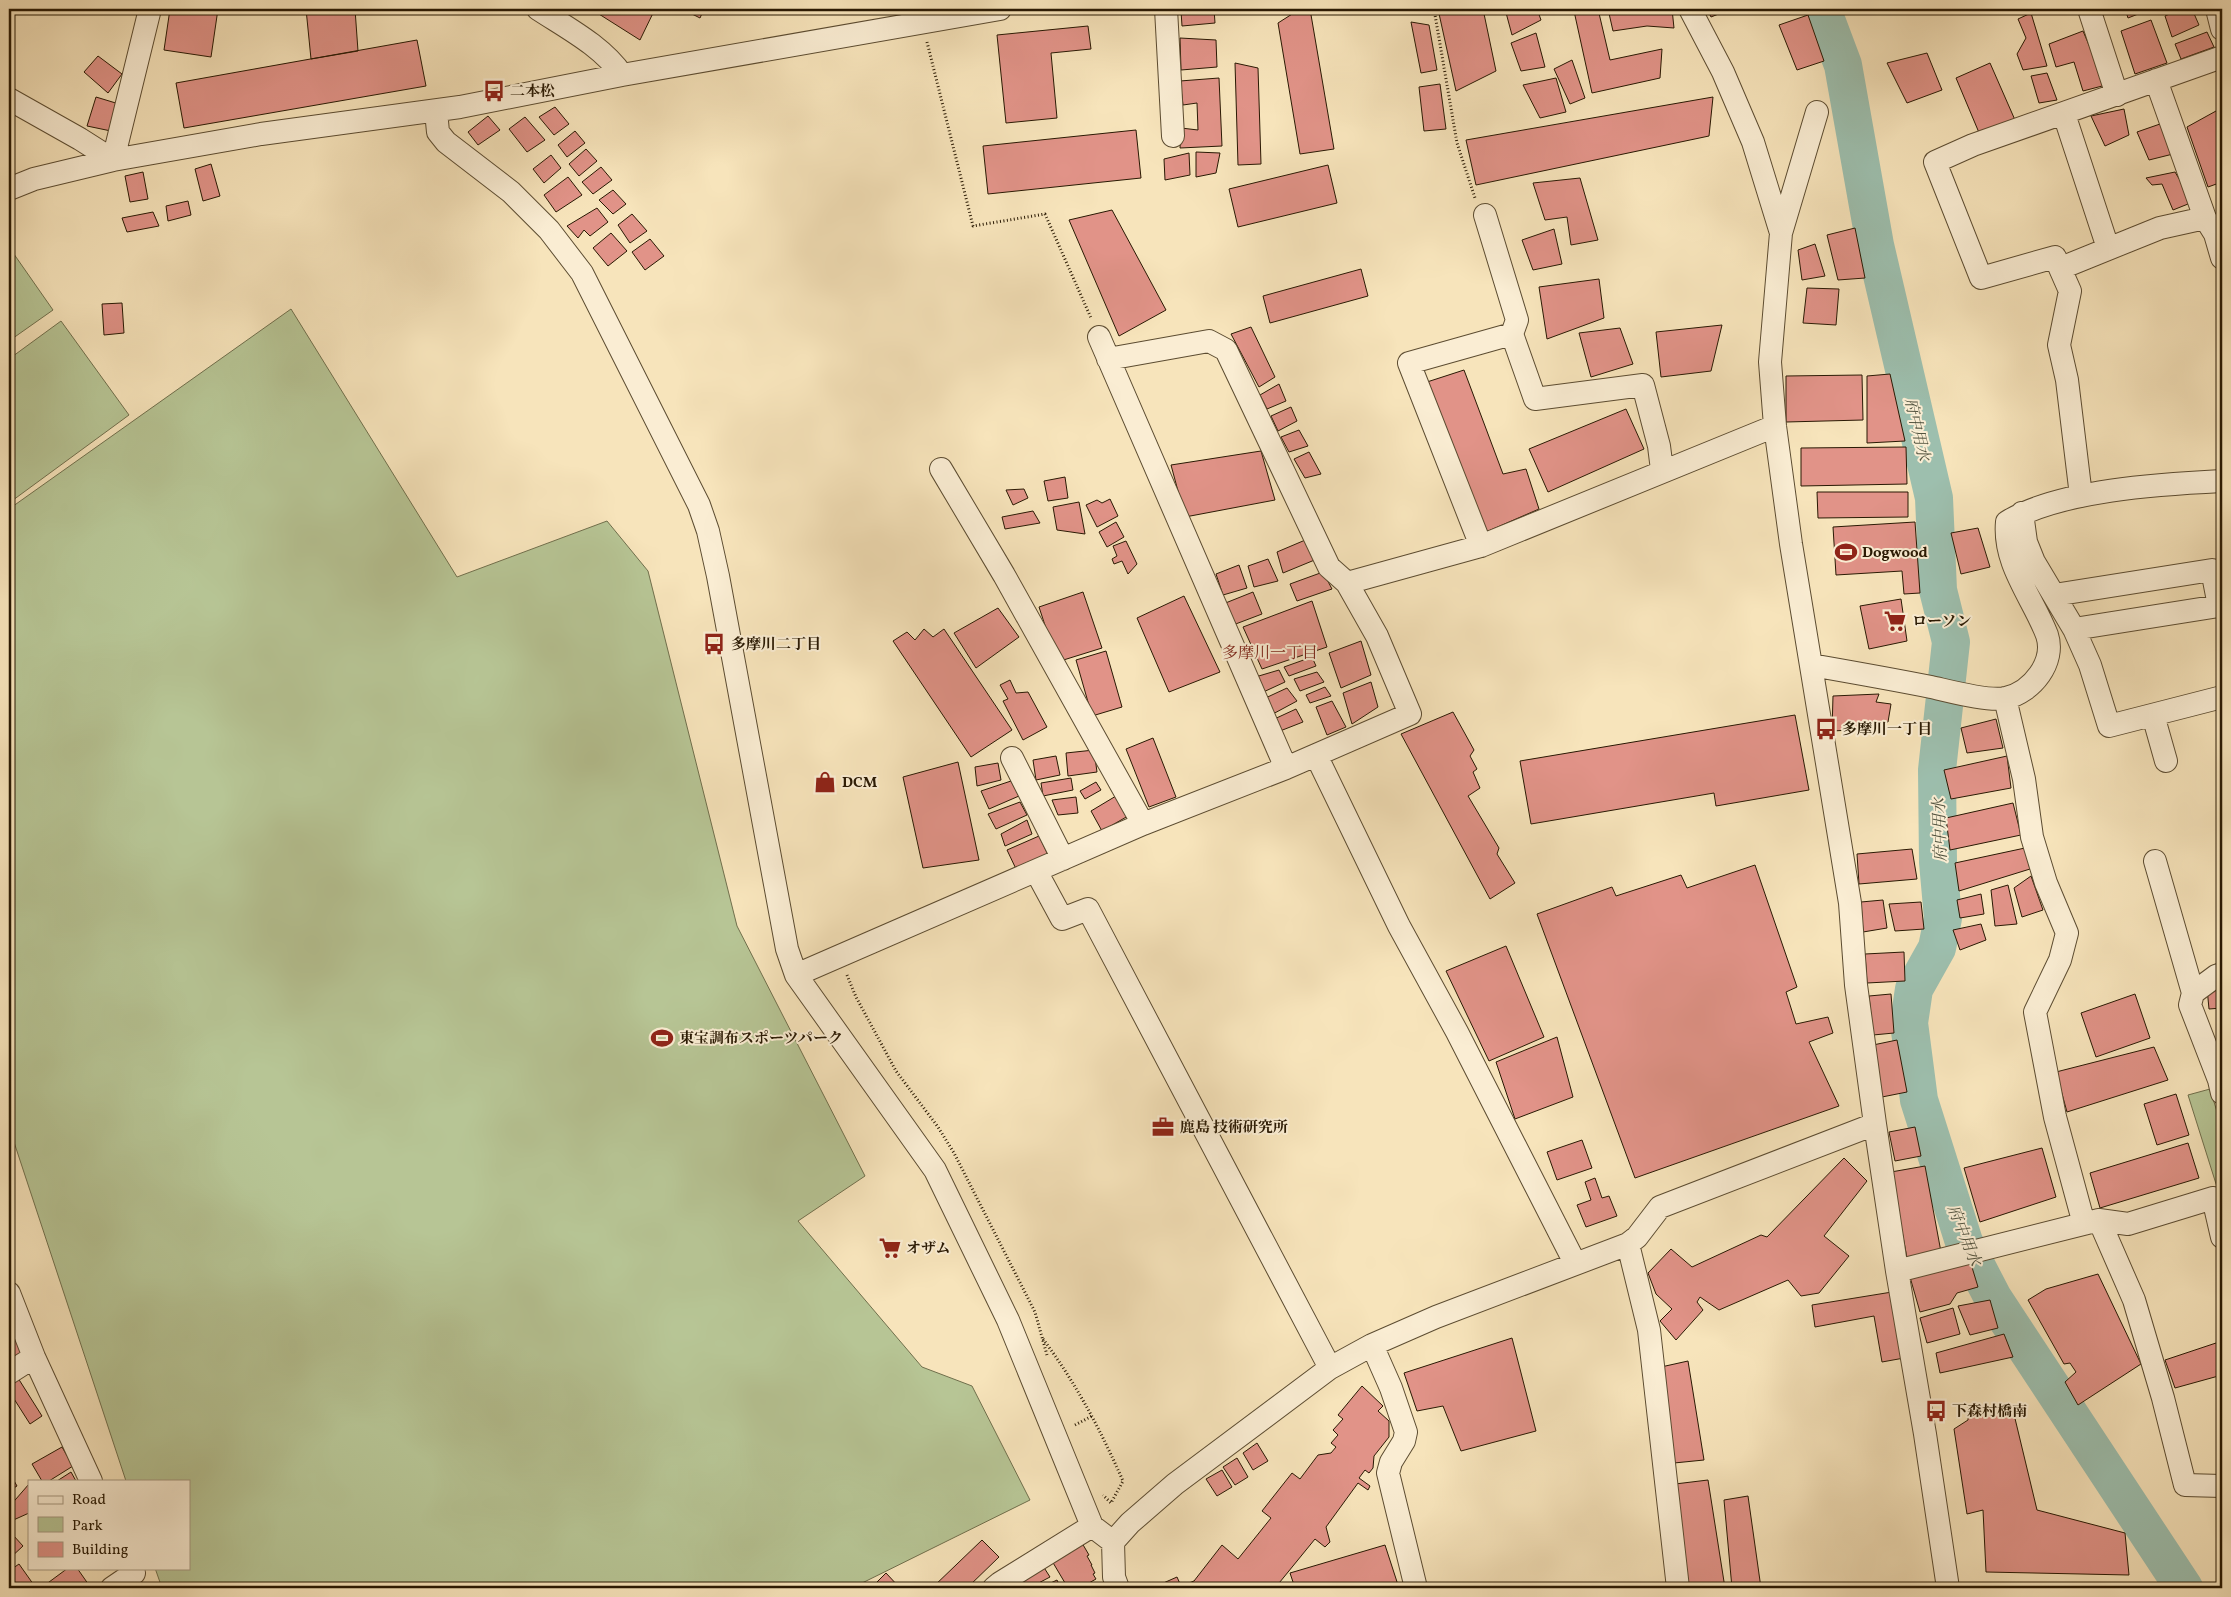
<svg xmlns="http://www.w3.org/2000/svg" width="2231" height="1597" font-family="Vollkorn,'Noto Serif JP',serif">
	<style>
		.green { fill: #b7c595; stroke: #706f4c }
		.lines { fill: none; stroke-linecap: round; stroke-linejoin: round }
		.river { stroke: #9dbfae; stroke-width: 38 }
		.building { fill: #e19388; stroke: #291903 }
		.minor-casing { stroke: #5c4c31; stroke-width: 24 }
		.path { stroke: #291903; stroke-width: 3; stroke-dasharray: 1 2.5; stroke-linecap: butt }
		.minor { stroke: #faedd3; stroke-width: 22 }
		.labels { text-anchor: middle; stroke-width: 4; stroke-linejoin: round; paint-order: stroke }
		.poi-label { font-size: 15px; font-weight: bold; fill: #291903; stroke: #faedd3; text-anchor: start }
		.water-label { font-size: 16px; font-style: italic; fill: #52533f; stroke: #faedd3 }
		.neighbourhood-label { font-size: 16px; fill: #7a1f14; stroke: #faedd3 }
	</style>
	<rect width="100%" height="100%" fill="#f7e4bb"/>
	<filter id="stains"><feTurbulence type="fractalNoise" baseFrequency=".004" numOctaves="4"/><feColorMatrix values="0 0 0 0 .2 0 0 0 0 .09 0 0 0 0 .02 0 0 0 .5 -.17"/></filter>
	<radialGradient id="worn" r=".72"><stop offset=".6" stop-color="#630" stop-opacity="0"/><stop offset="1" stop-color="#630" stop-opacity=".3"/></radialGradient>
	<path class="green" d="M9,247L53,310L9,341Z
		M291,309L457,577L607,521L648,571L737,926L865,1176L798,1221L922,1367L972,1386L1030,1500L852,1588H162L155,1568H189V1481H126L9,1127V509Z
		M61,321L129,415L9,503V359Z
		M2210,1089L2222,1128V1186L2217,1187L2188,1095Z"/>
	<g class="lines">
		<path class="river" d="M1822,9L1843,65L1875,245L1934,498L1938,590L1951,642L1937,770L1938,862L1943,918L1937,948L1914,989L1909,1023L1919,1100L1964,1242L1993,1298L2184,1588"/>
	</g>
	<path class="building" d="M170,9H218L211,57L164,50Z
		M306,9H355L358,51L311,59Z
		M591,9H655L640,40Z
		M682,9H704L700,18Z
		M1214,9L1215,23L1182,26L1181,11Z
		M1300,9H1310L1334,149L1300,154L1278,23Z
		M1438,9H1483L1496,71L1456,91Z
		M1505,9H1537L1541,20L1512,35Z
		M1583,9H1598L1610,60L1662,49L1660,78L1592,93L1574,11Z
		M1608,9H1672L1674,28L1647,26L1613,31Z
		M1707,9H1731L1711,17Z
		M2125,9H2151L2128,18Z
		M2180,9H2192L2199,25L2172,37L2165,16Z
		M2031,13L2047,66L2023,70L2017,54L2026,38L2018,19Z
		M1808,15L1824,61L1797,70L1779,25Z
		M2151,20L2167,63L2135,74L2121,31Z
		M1411,22L1429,25L1437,70L1421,73Z
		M1088,26L1091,49L1051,53L1057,118L1006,123L997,35Z
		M2083,31L2106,85L2083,91L2074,62L2056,67L2049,44Z
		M2207,32L2214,47L2181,59L2175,44Z
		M1536,33L1545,67L1521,71L1511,43Z
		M1180,38L1216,40L1217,67L1181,70Z
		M417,40L426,86L184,128L176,83Z
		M1927,53L1942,90L1907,103L1887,63Z
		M98,56L122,74L108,93L84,72Z
		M1572,60L1585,98L1570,104L1554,69Z
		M1235,63L1258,68L1261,164L1238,165Z
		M1990,63L2015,120L1980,135L1956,78Z
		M2222,67V81L2217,69Z
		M2047,73L2057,100L2039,103L2031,76Z
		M1219,78L1222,146L1180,148L1181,128L1198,130L1197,103L1183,105L1180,81Z
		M1556,78L1566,112L1540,118L1523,85Z
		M1440,84L1446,129L1424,131L1419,87Z
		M96,97L119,104L111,131L87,126Z
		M1713,97L1709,136L1476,185L1466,140Z
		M555,107L569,124L554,135L539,117Z
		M2124,109L2129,135L2105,146L2091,116Z
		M2216,111L2222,126V182L2208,187L2187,127Z
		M488,116L500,130L478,145L468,132Z
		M525,117L545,140L527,152L509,129Z
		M2160,124L2173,154L2149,160L2137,132Z
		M1136,130L1141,178L988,194L983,146Z
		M575,131L585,143L567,157L558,145Z
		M586,149L597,161L579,176L569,164Z
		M1196,152L1220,153L1216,173L1196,177Z
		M1189,153L1190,175L1165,180L1164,159Z
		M551,155L561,168L544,183L533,169Z
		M211,164L220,196L203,201L195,169Z
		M1328,165L1337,203L1238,227L1229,189Z
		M601,167L612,180L593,194L582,182Z
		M143,172L148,199L130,202L125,176Z
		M2175,172L2193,202L2173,210L2162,184L2152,185L2146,178Z
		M568,177L582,195L556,212L544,195Z
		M1580,178L1598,240L1571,245L1567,217L1545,220L1533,183Z
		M613,190L626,204L613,214L599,200Z
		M2222,198V214L2219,199Z
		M188,201L191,215L168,221L166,206Z
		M597,208L608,222L590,236L584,230L578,238L567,226Z
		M1112,210L1166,310L1119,336L1069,220Z
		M153,212L159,226L127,232L122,218Z
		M632,214L647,231L630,243L618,225Z
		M1855,228L1865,278L1838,280L1827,235Z
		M1554,229L1562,264L1533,270L1522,240Z
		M611,233L627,251L608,266L593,248Z
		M650,239L664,256L645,270L632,252Z
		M1815,244L1825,276L1802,280L1798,250Z
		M1361,269L1368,296L1270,323L1263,296Z
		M1599,279L1604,318L1547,339L1539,287Z
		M1807,288L1839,289L1836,325L1803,323Z
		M122,303L124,333L104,335L102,304Z
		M1722,325L1711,371L1661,377L1656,332Z
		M1251,327L1275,377L1259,387L1231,334Z
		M1620,328L1633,364L1591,377L1579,333Z
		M1464,370L1503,474L1526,469L1539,509L1486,532L1427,382Z
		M1890,374L1905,441L1867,443V376Z
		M1862,375L1863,420L1786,422V376Z
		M1279,384L1286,401L1267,409L1260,395Z
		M1291,407L1297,421L1278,431L1271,416Z
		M1626,409L1644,449L1548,492L1529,449Z
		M1299,430L1308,446L1289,452L1281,437Z
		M1906,447L1907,484L1801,486V448Z
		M1261,451L1275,500L1185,517L1171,465Z
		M1309,452L1321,474L1305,478L1294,459Z
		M1065,477L1068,498L1048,501L1044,481Z
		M1024,489L1028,498L1013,505L1006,490Z
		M1817,492H1908V517L1818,518Z
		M1110,499L1118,516L1097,527L1086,505L1097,500L1102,503Z
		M1079,502L1085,534L1057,530L1053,507Z
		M1033,511L1040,523L1005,529L1002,517Z
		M1116,522L1124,537L1107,547L1099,532Z
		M1915,522L1920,593L1904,594L1902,571L1836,575L1833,527Z
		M1978,528L1990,567L1961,574L1951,533Z
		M1310,538L1317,559L1283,573L1277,552Z
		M1126,541L1137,564L1128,574L1122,561L1114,564L1112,559L1117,556L1113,546Z
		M1268,559L1278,581L1254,587L1248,566Z
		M1239,565L1247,588L1223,595L1216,574Z
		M1323,572L1332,589L1297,601L1290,584Z
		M1083,592L1102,648L1057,662L1039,607Z
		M1253,592L1262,614L1233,625L1223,604Z
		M1184,596L1220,672L1169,692L1137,618Z
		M1901,599L1907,641L1869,649L1860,606Z
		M1312,601L1327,647L1262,669L1243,627Z
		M998,608L1019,637L976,668L954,633Z
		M924,629L933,637L944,629L1012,730L971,757L893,641L907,632L915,640Z
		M1361,641L1371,675L1341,688L1329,653Z
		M1106,651L1122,707L1092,716L1076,660Z
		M1312,657L1316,666L1289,676L1284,667Z
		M1279,670L1285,682L1259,694L1252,678Z
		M1317,672L1324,682L1300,691L1294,679Z
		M1010,680L1016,693L1028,692L1047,727L1023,740L1003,701L1008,699L1000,685Z
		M1371,682L1378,707L1352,724L1343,693Z
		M1325,687L1331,696L1310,703L1306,695Z
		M1287,688L1297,701L1271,715L1259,701Z
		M1879,694L1876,702L1891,704L1888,722H1870V729L1832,731L1833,696Z
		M1332,701L1346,727L1327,735L1316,707Z
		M1296,709L1303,722L1280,731L1270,721Z
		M1453,712L1474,750L1470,756L1477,769L1473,772L1480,788L1468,796L1499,848L1497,854L1515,883L1490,899L1401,734Z
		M1795,715L1809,790L1716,806L1714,793L1531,824L1520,761Z
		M1996,719L2003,748L1967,753L1961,728Z
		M1153,738L1176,797L1149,807L1126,749Z
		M1094,750L1097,772L1068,776L1066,753Z
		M1056,756L1060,775L1036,780L1033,760Z
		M2007,756L2011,788L1951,799L1944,770Z
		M958,762L979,860L923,868L903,777Z
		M998,763L1001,780L977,786L975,767Z
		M1071,778L1073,790L1043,796L1041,783Z
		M1011,781L1019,796L989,809L981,791Z
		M1096,782L1101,790L1085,799L1080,791Z
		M1116,796L1128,816L1102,831L1091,811Z
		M1076,797L1078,813L1058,815L1052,800Z
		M1020,802L1027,815L996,829L988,814Z
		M2013,803L2021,835L1950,850L1946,818Z
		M1027,820L1032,834L1005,846L1001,834Z
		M1039,836L1049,857L1017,871L1007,850Z
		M2025,848L2030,869L1959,891L1955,863Z
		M1912,849L1917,879L1859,884L1857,854Z
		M1755,865L1797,987L1786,992L1796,1024L1828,1017L1833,1033L1809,1042L1839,1106L1635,1178L1537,914L1612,887L1616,896L1681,875L1687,888Z
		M2031,876L2043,910L2022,917L2014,888Z
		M2008,885L2017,924L1995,926L1991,890Z
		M1981,894L1984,914L1960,918L1957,900Z
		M1883,900L1887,928L1863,932L1861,902Z
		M1921,902L1924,929L1895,931L1889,904Z
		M1981,924L1986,940L1960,950L1953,930Z
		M1506,946L1544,1037L1489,1061L1446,971Z
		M1904,952L1905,981L1867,983L1865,954Z
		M2222,987V1008L2209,1009L2207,988Z
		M1891,994L1894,1033L1873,1035L1869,996Z
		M2135,994L2150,1038L2096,1057L2081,1013Z
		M2220,1013H2222V1036Z
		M1557,1037L1573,1097L1515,1119L1496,1062Z
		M1897,1040L1907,1092L1882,1097L1873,1045Z
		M2154,1047L2168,1080L2067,1112L2056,1072Z
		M2176,1094L2189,1135L2157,1145L2144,1104Z
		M1915,1127L1921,1156L1895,1161L1889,1132Z
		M1582,1140L1592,1168L1557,1180L1547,1152Z
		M2188,1143L2199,1178L2100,1208L2090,1173Z
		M2042,1148L2056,1197L1980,1222L1964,1168Z
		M1844,1158L1867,1181L1824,1236L1849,1256L1819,1293L1801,1296L1788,1280L1719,1310L1700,1297L1697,1302L1703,1310L1676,1340L1660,1321L1672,1309L1656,1294L1648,1273L1671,1249L1692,1267L1761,1235L1767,1237Z
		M1925,1166L1941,1252L1907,1258L1891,1172Z
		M1595,1178L1602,1198L1609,1196L1617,1216L1586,1227L1577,1205L1591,1200L1585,1182Z
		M1968,1254L1978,1287L1957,1293L1950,1304L1920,1312L1910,1277Z
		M2098,1274L2141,1364L2078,1405L2065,1382L2076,1372L2070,1363L2064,1364L2028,1300L2046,1289Z
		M1892,1292L1904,1358L1882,1362L1874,1316L1815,1327L1812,1305Z
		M1990,1300L1998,1328L1970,1335L1958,1306Z
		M1953,1308L1960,1334L1927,1343L1920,1318Z
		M9,1319L26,1357L9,1365Z
		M2004,1334L2013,1357L1940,1373L1936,1353Z
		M1512,1338L1536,1431L1461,1451L1443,1406L1417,1411L1404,1373Z
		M2222,1341V1375L2175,1388L2165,1360Z
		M1688,1361L1704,1460L1674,1463L1661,1367Z
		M18,1378L42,1416L30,1424L9,1391V1384Z
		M1362,1386L1383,1406L1378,1411L1389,1421V1437L1374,1456L1373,1468L1369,1473L1365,1470L1359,1478L1370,1486L1368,1490L1358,1483L1326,1527L1330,1542L1325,1547L1315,1539L1275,1588H1152L1177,1577L1181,1586L1194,1581L1222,1545L1238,1559L1271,1518L1262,1511L1292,1473L1300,1479L1318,1455L1331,1453L1336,1447L1331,1443L1338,1435L1333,1430L1343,1419L1338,1415Z
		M1968,1406H2012L2037,1510L2125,1533L2129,1575L1986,1572L1983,1510L1967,1514L1954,1429L1968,1420Z
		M1257,1443L1268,1461L1253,1470L1243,1453Z
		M62,1447L73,1466L49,1481H42L32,1464Z
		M1237,1458L1248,1477L1235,1485L1223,1467Z
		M1222,1470L1232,1487L1217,1496L1206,1479Z
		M9,1472L17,1486L9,1491Z
		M71,1472L76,1481H57Z
		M1708,1480L1725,1588H1689L1675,1484Z
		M29,1484V1513L9,1522V1507Z
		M1748,1496L1761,1588H1732L1724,1500Z
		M13,1535L23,1546L9,1559V1539Z
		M982,1540L999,1557L967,1588H932Z
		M1082,1543L1089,1555L1087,1556L1092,1565H1091L1095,1573L1093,1574L1096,1579L1080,1588H1068L1052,1561Z
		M1385,1545L1399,1588H1295L1290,1573Z
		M19,1564L36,1588H9V1571Z
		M1043,1566L1050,1577L1029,1588H1024L1019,1579Z
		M68,1568H77L91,1588H47L45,1585Z
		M886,1573L900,1588H879L875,1584Z
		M1057,1580L1061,1588H1040Z"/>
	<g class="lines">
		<g class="minor-casing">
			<path id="minor" d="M538,9C567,28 602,46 622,75
				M1166,9L1173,136
				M1690,9L1723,72L1753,142L1781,233L1770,362L1775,426L1791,544L1850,903L1856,985L1875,1124L1897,1271L1925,1434L1948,1588
				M2089,9L2117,95
				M2217,9L2222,29
				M2156,80L2205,218L2215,234L2222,258
				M9,99L80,139L113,160L150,9
				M436,111L438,132L446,142L511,192L549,230L582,273L699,505L708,531L718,576L787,949L796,975L935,1170L1008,1320L1092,1526L1113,1542L1114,1577L1118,1588
				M2064,114L2108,248
				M9,189L34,179L113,160L261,134L460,107L622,75L1000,9
				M1485,215L1517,320L1512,334
				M1781,233L1817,112
				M2061,268L2160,228L2205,218
				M1099,337L1286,768
				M941,469L1004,575L1143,824
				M2081,496L2067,380L2059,345L2070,291L2055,257L1981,278L1935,162L1973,145L2222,57
				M2022,513L2026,542L2034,562L2074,629L2090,665L2109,726L2222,697
				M1481,546L1409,363L1512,334L1535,399L1643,385L1659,446L1662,470
				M1347,583L1481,546L1775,426
				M2054,595L2212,570L2219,606L2074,629
				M1811,665C1851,672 1891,679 1931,687C1949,691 1989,702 2006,698C2032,692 2056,662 2047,635C2033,598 2003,564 2007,522C2059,490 2161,484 2222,481
				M2005,698L2024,779L2032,837L2046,883L2067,933L2060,960L2035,1012L2055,1117L2084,1224
				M2153,715L2166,761
				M1316,755L1399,926L1457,1032L1575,1263
				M1012,758L1063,859
				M2155,861L2193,993L2190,1005L2219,1080L2222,1093
				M1036,871L1062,919L1088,909L1330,1368
				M796,975L1143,824L1286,768L1410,714L1377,636L1347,583L1329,567L1226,350L1209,341L1108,359
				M2193,993L2216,976L2222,974
				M2213,1198L2222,1237
				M2099,1220L2134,1300L2163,1398L2185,1485L2222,1486
				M1628,1244L1649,1330L1678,1588
				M1897,1271L2099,1220L2128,1224L2213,1198L2222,1202
				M9,1293L34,1357L91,1481
				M1372,1345L1391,1388L1406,1432L1404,1441L1391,1462L1388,1473L1416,1588
				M9,1373L34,1357
				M1113,1542L1130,1523L1175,1484L1330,1368L1372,1345L1436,1317L1628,1244L1637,1237L1660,1207L1875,1124
				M112,1588L134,1573
				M994,1588L1000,1583L1092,1526"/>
		</g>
		<path class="path" d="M1434,9L1457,143L1475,198
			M927,42L973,226L1045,214L1091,318
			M847,975L856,997L896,1071L938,1127L954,1153L1035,1312L1047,1355
			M1043,1339C1076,1383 1101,1431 1123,1481L1111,1503L1103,1495
			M1075,1425L1092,1416"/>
		<use href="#minor" class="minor"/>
	</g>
	<defs>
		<g id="bus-bare" transform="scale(1.725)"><path d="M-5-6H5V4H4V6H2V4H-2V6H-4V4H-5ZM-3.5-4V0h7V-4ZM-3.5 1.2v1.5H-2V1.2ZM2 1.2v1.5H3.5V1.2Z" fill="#8f2418" stroke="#faedd3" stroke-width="2.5" paint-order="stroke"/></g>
		<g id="stadium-bare" transform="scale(1.725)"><path d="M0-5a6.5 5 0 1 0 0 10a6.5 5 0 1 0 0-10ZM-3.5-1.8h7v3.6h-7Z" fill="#8f2418" stroke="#faedd3" stroke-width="2.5" paint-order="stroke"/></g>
		<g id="supermarket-bare" transform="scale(1.725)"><path d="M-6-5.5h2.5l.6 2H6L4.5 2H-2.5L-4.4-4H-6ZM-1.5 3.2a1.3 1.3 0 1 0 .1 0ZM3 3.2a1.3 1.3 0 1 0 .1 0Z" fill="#8f2418" stroke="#faedd3" stroke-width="2.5" paint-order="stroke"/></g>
		<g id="shop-bare" transform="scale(1.725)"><path d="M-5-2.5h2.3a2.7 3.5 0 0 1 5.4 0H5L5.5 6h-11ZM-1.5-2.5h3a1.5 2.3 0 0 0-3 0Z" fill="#8f2418" stroke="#faedd3" stroke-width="2.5" paint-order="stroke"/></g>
		<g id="office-bare" transform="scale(1.725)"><path d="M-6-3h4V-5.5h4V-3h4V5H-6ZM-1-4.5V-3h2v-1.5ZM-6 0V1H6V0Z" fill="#8f2418" stroke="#faedd3" stroke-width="2.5" paint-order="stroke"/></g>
	</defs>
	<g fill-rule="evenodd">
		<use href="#bus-bare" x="494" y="91"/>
		<use href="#stadium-bare" x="1846" y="552"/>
		<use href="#supermarket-bare" x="1895" y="621"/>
		<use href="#bus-bare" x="714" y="644"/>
		<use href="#bus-bare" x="1826" y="729"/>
		<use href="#shop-bare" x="825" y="782"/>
		<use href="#stadium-bare" x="662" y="1038"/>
		<use href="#office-bare" x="1163" y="1127"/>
		<use href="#supermarket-bare" x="890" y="1248"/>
		<use href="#bus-bare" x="1936" y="1411"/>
	</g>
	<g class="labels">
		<g class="poi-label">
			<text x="510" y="96">二本松</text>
			<text x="1862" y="557">Dogwood</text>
			<text x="1912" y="626">ローソン</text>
			<text x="731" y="649">多摩川二丁目</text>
			<text x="1842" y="734">多摩川一丁目</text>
			<text x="842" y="787">DCM</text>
			<text x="679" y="1043">東宝調布スポーツパーク</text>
			<text x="1180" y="1132">鹿島 技術研究所</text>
			<text x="906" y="1253">オザム</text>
			<text x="1952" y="1416">下森村橋南</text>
		</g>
		<g class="water-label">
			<text transform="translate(1918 429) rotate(77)" y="6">府中用水</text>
			<text transform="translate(1939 830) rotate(-92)" y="6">府中用水</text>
			<text transform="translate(1965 1235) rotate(68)" y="6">府中用水</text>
		</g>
		<g class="neighbourhood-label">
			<text x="1270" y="658">多摩川一丁目</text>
		</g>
	</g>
	<rect width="2231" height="1597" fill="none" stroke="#f7e4bb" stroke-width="30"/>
	<rect x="10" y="10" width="2211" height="1577" fill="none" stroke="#291903" stroke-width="2.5"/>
	<rect x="15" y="15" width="2201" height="1567" fill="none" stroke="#291903"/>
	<rect x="28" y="1480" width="162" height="90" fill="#faedd3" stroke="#a69880"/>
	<rect x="38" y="1496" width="25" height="8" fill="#faedd3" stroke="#a69880"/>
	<text x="72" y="1504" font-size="15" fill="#291903">Road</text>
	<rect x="38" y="1517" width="25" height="15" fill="#b7c595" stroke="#a69880"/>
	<text x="72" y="1530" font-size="15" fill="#291903">Park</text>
	<rect x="38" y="1542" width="25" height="15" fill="#e19388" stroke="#a69880"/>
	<text x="72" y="1554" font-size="15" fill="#291903">Building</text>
	<rect width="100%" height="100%" filter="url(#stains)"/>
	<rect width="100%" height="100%" fill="url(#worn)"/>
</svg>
